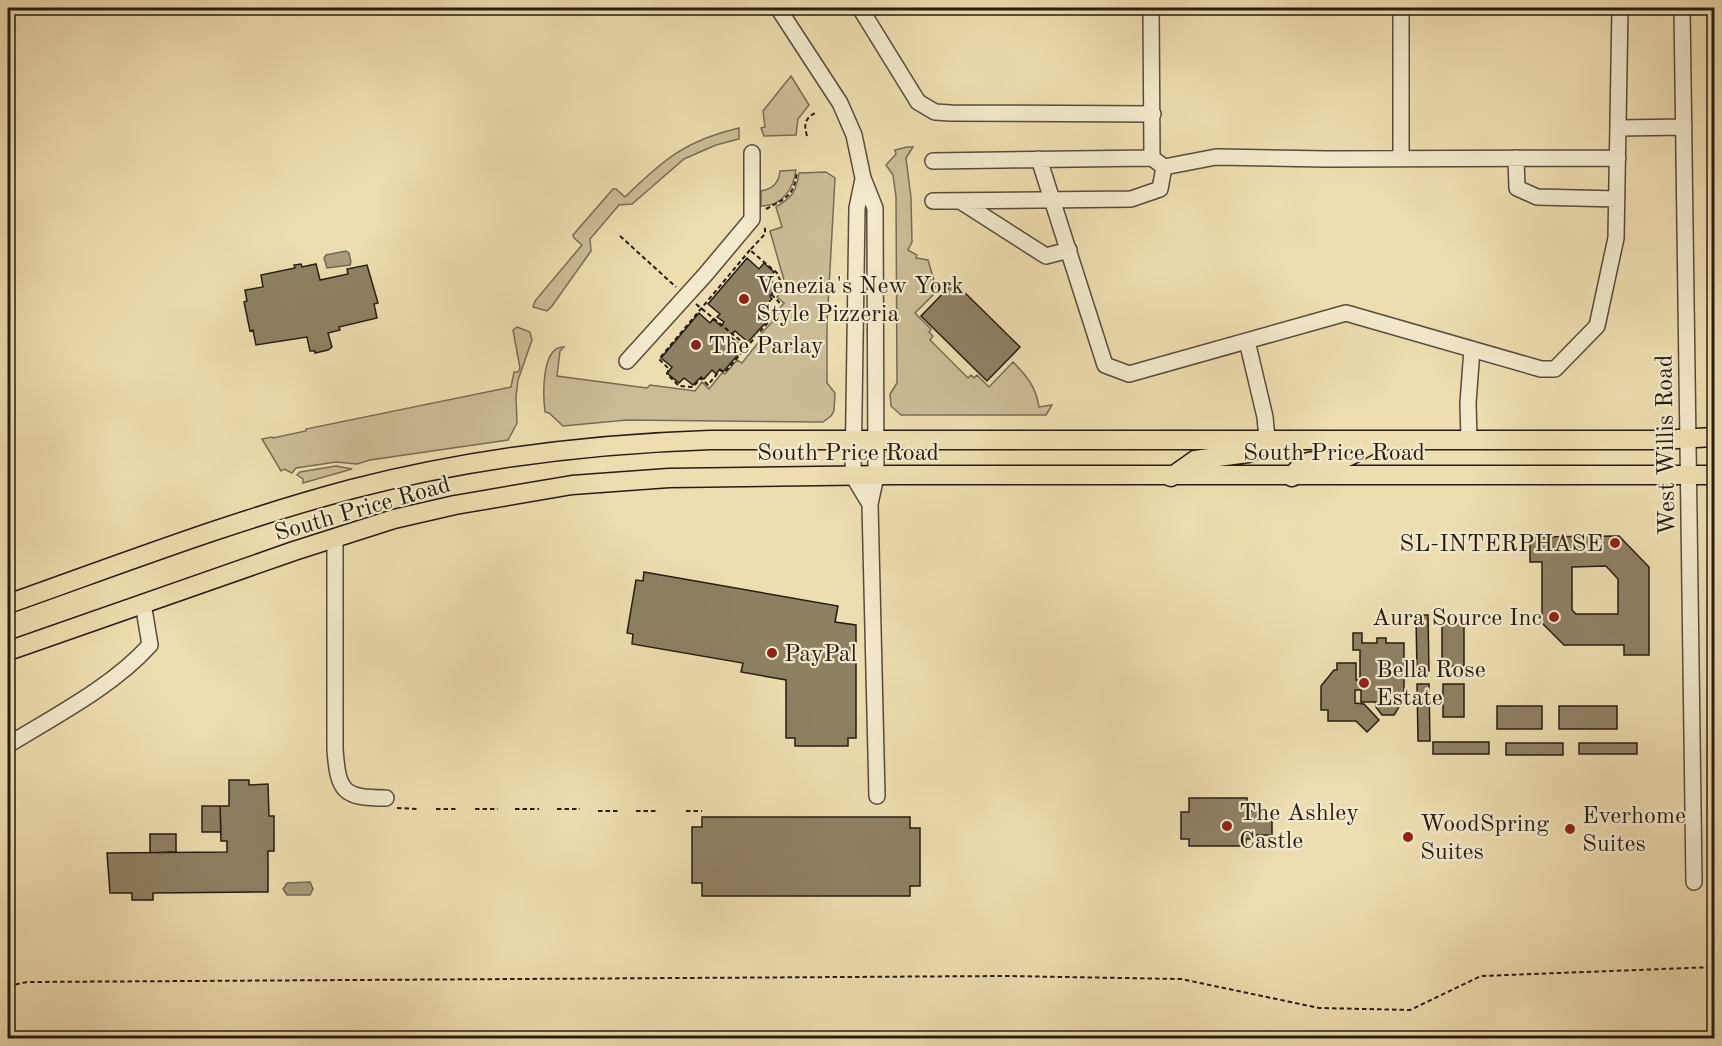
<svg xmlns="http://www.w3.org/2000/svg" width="1722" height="1046" font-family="'Old Standard TT',serif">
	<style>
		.green { fill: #ccbc95; stroke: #7a6c52; stroke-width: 1.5 }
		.water { fill: #aa9b7a; stroke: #766850; stroke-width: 1.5 }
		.building { fill: #8f8063; stroke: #291b10; stroke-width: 1.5; fill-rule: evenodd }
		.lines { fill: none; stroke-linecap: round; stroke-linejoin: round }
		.minor-casing { stroke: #5a4c38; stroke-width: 18 }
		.major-casing { stroke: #291b10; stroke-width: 21 }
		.path { stroke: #291b10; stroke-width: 2; stroke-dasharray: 4.5 3; stroke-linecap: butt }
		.minor { stroke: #f3e9cc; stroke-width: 15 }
		.major { stroke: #edddb0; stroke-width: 18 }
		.poi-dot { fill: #8f2418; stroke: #f3e9cc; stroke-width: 2 }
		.labels { text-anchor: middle; stroke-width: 4.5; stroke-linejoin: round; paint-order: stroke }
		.poi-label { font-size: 24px; fill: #291b10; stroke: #f3e9cc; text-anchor: start }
		.street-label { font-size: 24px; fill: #291b10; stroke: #f3e9cc }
	</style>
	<rect width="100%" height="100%" fill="#edddb0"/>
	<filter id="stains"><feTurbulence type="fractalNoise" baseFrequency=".00333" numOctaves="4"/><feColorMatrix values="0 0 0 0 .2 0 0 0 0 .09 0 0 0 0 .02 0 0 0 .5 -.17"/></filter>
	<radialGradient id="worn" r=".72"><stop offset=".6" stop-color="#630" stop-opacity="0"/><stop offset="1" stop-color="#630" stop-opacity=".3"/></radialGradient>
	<path class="green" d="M791,76L809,105L798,119L796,135L764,136L761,128L765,127L763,111Z
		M739,128V139L716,145L684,159L632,204L619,205L590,239L591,251L552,306L547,311L533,307L535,301L582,245L574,238L573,235L613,189H616L625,197C663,160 686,140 739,128Z
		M907,147H913L906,158L911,198L912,242L908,250L917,255L916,258L928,260L937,291L915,313L931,329L929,332L933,336L930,340L968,378L971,375L974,378L977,375L989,387L1013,362C1027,376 1036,387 1039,407L1052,405L1046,415H901L891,406L890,394L897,383L896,197L893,175L886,165L896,154L895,150Z
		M796,170C793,190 782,206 761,206V191C773,189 779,183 780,171Z
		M826,172L835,178L827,324V383L835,393L834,411L831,416L823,422L627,420L563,426L549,413L545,412C543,396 541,346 564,347L560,351L557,376L647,388L650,385L695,391L702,382L709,389L722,373L725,374L737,360L742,363L761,339L759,336L773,321L771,318L784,303L777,297L786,287L770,231L782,227L776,207C792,197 796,193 799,173Z
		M517,327L530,332L532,340L518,380L516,397L517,423L508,440L370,460L357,464L336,462L296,468L292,473L284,469L281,471L262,439L272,437L273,438L306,431V429L511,387L514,372H518L520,368L513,330Z
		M336,466L352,469L303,483V479L297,475L300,472Z
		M1714,502V659L1710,641L1708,508Z
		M1712,695H1714V847L1711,703Z"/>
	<path class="water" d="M346,251L349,253L351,262L350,265L327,268L324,258L326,255Z
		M310,882L313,889L310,895H287L283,889L287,883Z"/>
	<path class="building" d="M747,258L759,269L764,263L774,272L769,279L778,286L770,296L772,299L764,307L770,312L766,316L769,319L748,342L735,331L730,336L744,348L723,372L720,369L716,374L712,370L704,379L701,377L693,385L684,378L679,383L667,373L672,367L661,358L699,313L710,323L713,319L721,326L724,322L717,317L720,314L708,304Z
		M301,264L302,267L316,264L320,280L348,274L347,269L367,265L378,303L374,304L377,318L339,327L340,330L328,333L332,347L328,350L315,353V351H310L307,337L256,345L253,330L250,331L244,302L247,301L245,290L263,287L261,275L295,268L294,265Z
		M954,282L1020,347L987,381L921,316Z
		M1619,536L1649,567V655H1624V645H1564L1542,623V562H1530V537ZM1606,566L1618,579V614H1576L1572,610V567Z
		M644,572L838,606L835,622L856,625V738H848V746H795V738H786V680L741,672L743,663L632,644L633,634L627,633L636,580L643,581Z
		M1416,615H1428L1429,671L1417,672Z
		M1442,622H1464V666H1442Z
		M1353,633H1362V643H1377V638H1386V643H1404V702H1399V707L1394,715H1382L1376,707V702H1361V690H1355V703L1364,704L1379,720L1367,732L1356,721H1328V710H1321V686L1334,670H1337V663H1356V680H1360V650H1353Z
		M1417,684H1429L1430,741H1418Z
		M1443,684H1464V717H1443Z
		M1497,706H1542V729H1497Z
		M1559,706H1617V729H1559Z
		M1433,742H1489V754H1433Z
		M1506,743H1563V755H1506Z
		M1579,743H1637V754H1579Z
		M229,780H249V785L268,784L269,816H274V851H268V892L153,893V900H132V893H110L107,853L227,852V841H221L220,806H229Z
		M1189,798H1247V811H1257V816H1272V835H1257V839H1246V846H1189V839H1181V812H1189Z
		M202,806H220L221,832H202Z
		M702,817H910V828H920V886H910V896H702V883H692V827H702Z
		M150,834H176V852L150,853Z"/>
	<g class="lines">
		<g class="minor-casing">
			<path id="minor" d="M778,8L840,103L854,135L863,178L875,208L876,476L870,504L877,796
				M860,8L918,102L935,112L951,113L1153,114
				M1151,8L1152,158
				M1682,8C1686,299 1690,591 1694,882
				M1619,128L1684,127
				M1401,158V8
				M1516,158L1517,188L1537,197L1617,199
				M1039,159L1105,365L1129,374L1346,313L1541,369H1555L1597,326L1616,238L1620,8
				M933,161L1152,158L1164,167L1216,157L1326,159L1618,158
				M863,179L857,208L853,476L870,504
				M933,201L1131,199L1160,189L1164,167
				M960,201L1046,256L1069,250
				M1247,341L1265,417L1267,439
				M627,361L705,275L752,219V153
				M1469,440L1468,403L1472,349
				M335,538V749C338,792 343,798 386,798
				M8,745C55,716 112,687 150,645L143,603"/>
		</g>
		<g class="major-casing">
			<path id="major" d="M1171,477L1195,460L1248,453L1260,447L1267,439
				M1292,477C1308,451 1320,466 1342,459C1353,455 1365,448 1375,442
				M8,604C121,564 235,520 352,489C468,459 590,444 710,440H1659L1714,437
				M8,651L294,551L394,519L455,505L572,485L669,478L893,475H1714"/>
		</g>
		<path class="path" d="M807,136C804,125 804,119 815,113
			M766,209C786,198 794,197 797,171
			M620,236L676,287
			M750,250L659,359L669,369L667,374L679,386L693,387L701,378L708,385L720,370L725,372L771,319L768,316L779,302L772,295L782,285L777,273L750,250L765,234V227
			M696,304L747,346
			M397,808L419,809
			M436,809H458
			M475,809H498
			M515,809H539
			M557,809H580
			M598,811H619
			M636,811H658
			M686,811H702
			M8,986L27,982L1006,976L1181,979L1319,1008L1410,1010L1481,976L1714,967"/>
		<use href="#minor" class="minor"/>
		<use href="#major" class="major"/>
	</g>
	<g class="poi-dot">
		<circle cx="744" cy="299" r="6"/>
		<circle cx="696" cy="345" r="6"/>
		<circle cx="1615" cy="543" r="6"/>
		<circle cx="1554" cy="617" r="6"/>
		<circle cx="772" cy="653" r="6"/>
		<circle cx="1364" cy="683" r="6"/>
		<circle cx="1227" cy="826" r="6"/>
		<circle cx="1570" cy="829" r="6"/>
		<circle cx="1408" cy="837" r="6"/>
	</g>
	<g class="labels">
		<g class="poi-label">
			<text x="756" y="293">Venezia's New York<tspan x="756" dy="28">Style Pizzeria</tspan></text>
			<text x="708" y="353">The Parlay</text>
			<text x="1603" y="551" text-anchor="end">SL-INTERPHASE</text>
			<text x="1542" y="625" text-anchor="end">Aura Source Inc</text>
			<text x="784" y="661">PayPal</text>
			<text x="1376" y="677">Bella Rose<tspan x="1376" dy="28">Estate</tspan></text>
			<text x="1239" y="820">The Ashley<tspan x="1239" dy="28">Castle</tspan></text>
			<text x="1582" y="823">Everhome<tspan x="1582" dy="28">Suites</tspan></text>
			<text x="1420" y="831">WoodSpring<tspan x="1420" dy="28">Suites</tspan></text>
		</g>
		<g class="street-label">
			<text transform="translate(1665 445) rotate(-91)" y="8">West Willis Road</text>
			<text x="848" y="460">South Price Road</text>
			<text x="1334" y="460">South Price Road</text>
			<text transform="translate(362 508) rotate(-16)" y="8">South Price Road</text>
		</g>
	</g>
	<rect width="1722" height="1046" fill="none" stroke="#edddb0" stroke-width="30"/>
	<rect x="9" y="9" width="1704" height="1028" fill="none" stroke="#291b10" stroke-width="3"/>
	<rect x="15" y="15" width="1692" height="1016" fill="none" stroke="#291b10" stroke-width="1.5"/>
	<rect width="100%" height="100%" filter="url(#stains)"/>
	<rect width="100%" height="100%" fill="url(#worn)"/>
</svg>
